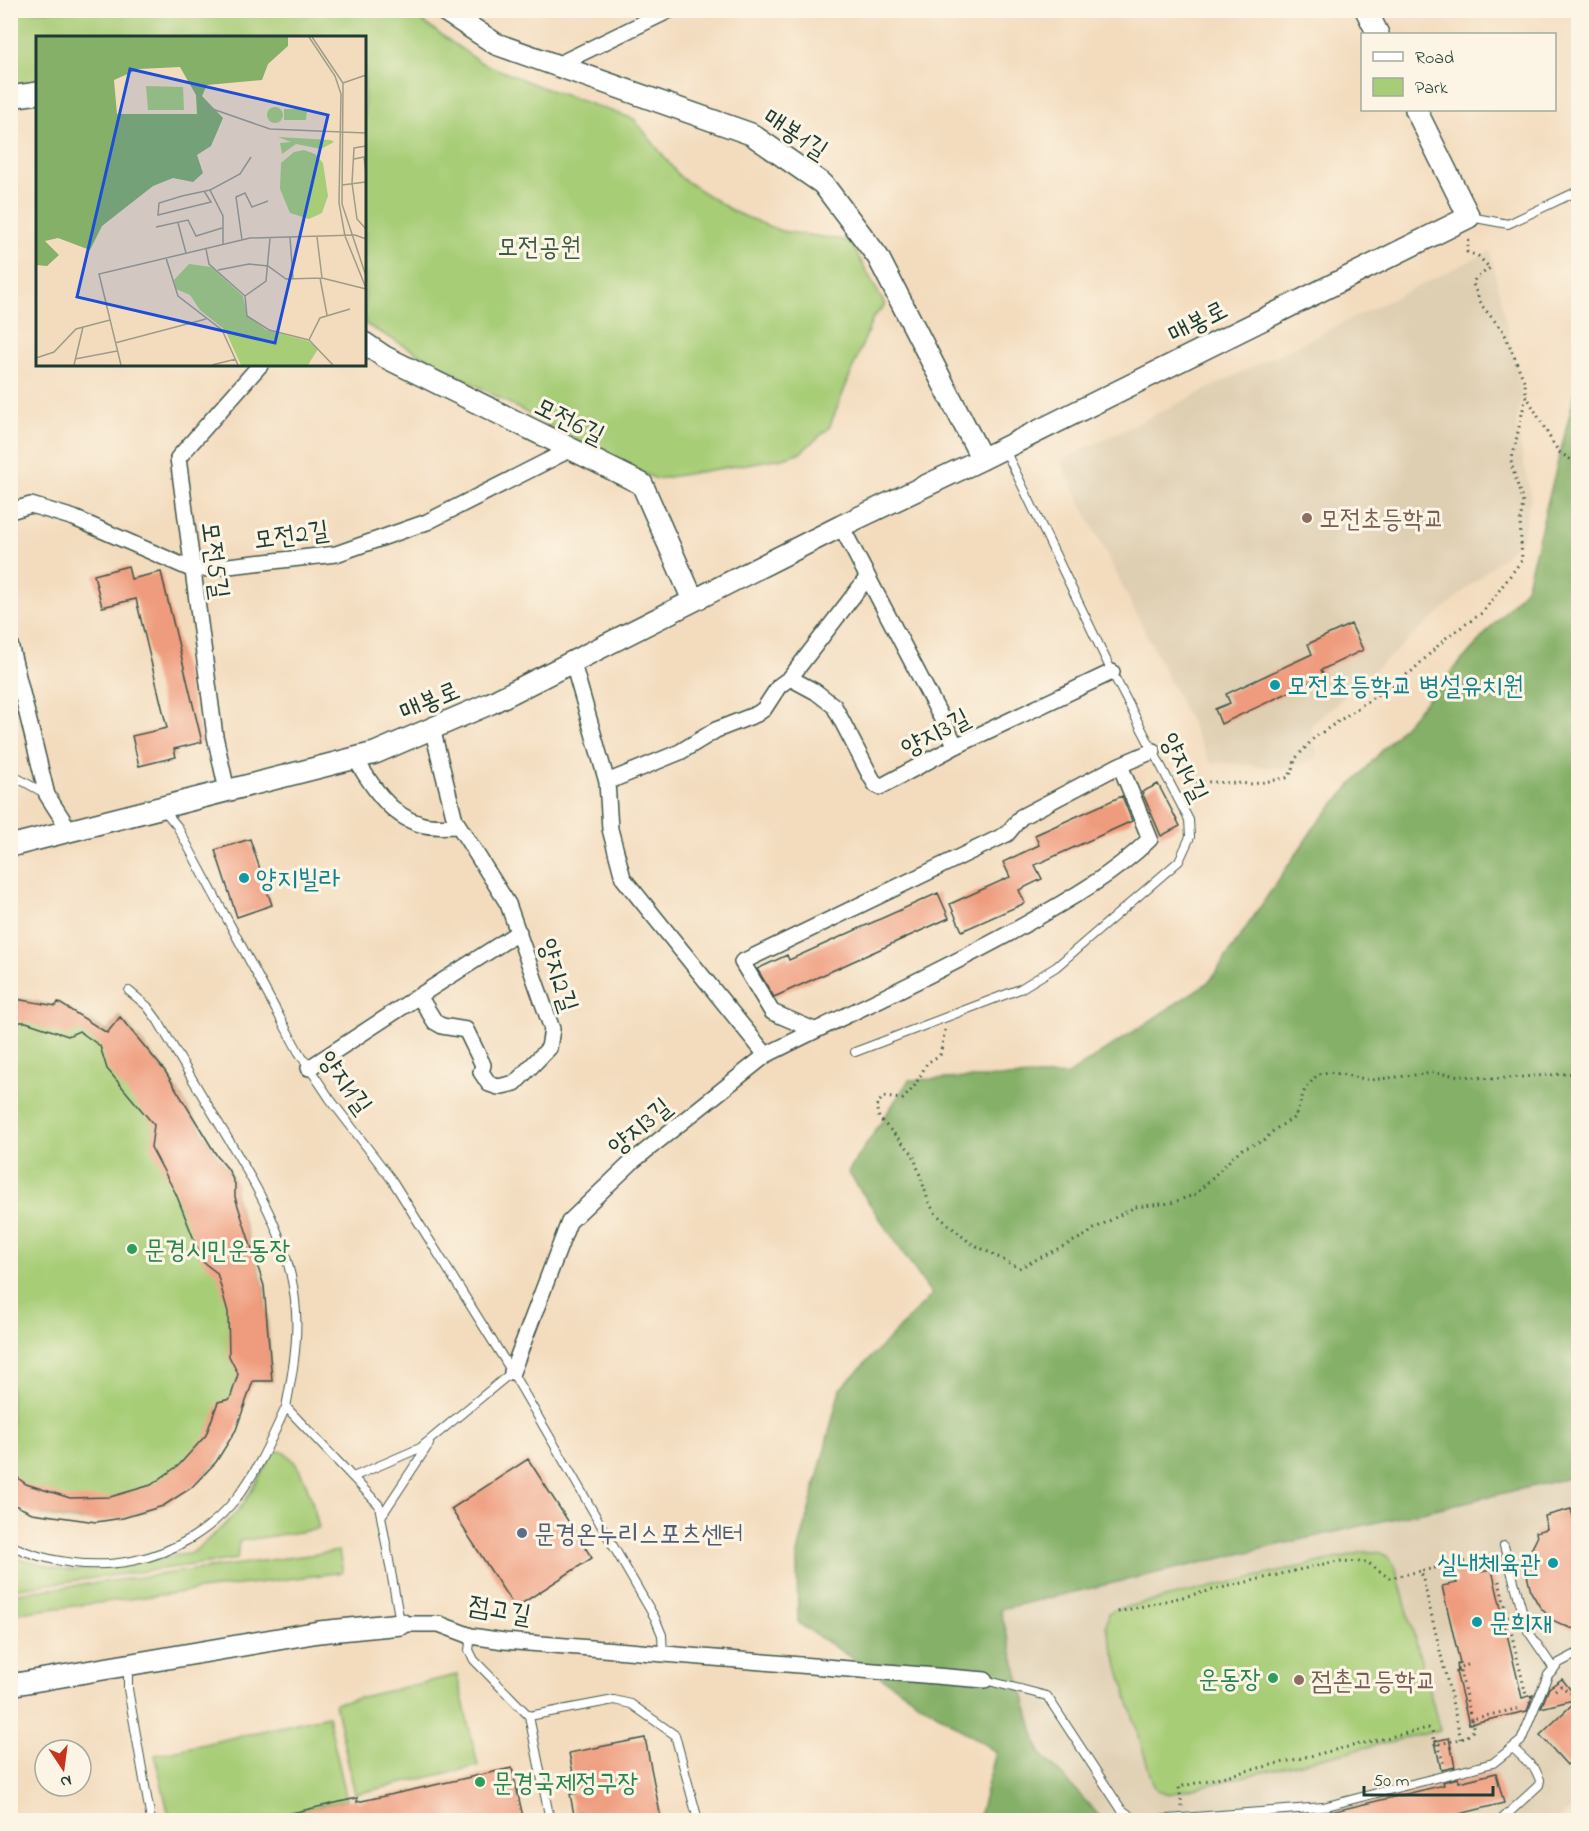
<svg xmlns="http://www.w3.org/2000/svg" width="1589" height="1831" font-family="'Indie Flower','Poor Story',sans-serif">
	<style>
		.built { fill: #dfcfb2 }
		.green { fill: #a7cd77; stroke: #638556; stroke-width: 1.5 }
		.forest { fill: #85b068; stroke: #52764e; stroke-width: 1.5 }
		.building { fill: #ef9b7d }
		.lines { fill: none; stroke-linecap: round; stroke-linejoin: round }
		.lane-casing { stroke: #3f5549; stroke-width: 10 }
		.street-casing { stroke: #3f5549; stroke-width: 18 }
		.secondary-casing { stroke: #3f5549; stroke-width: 24 }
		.path { stroke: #3f5549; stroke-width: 3; stroke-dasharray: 1.5 4.5; stroke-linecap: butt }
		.lane { stroke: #fff; stroke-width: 8 }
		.street { stroke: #fff; stroke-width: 15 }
		.secondary { stroke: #fff; stroke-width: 21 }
		.education-dot { fill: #8d6e63; stroke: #fcf5e5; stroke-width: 2 }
		.culture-dot { fill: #0f9aa8; stroke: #fcf5e5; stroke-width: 2 }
		.leisure-dot { fill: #2e9e5b; stroke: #fcf5e5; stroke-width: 2 }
		.service-dot { fill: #5c6f8a; stroke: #fcf5e5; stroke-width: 2 }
		.labels { text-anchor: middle; stroke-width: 6; stroke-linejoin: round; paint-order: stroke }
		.street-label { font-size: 26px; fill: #1f3d34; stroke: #fcf5e5 }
		.park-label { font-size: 26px; fill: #3a5a41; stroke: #fcf5e5 }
		.education-label { font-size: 26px; fill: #785e54; stroke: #fcf5e5; text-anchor: start }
		.culture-label { font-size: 26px; fill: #0d838f; stroke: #fcf5e5; text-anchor: start }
		.leisure-label { font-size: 26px; fill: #27864d; stroke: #fcf5e5; text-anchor: start }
		.service-label { font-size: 26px; fill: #4e5e75; stroke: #fcf5e5; text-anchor: start }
		.inset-road { fill: none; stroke: #9e9c87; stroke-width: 1.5 }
		.view { fill: #1d4ed8; fill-opacity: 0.15; stroke: #1d4ed8; stroke-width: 3 }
		.inset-edge { fill: none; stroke: #1f3d34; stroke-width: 3 }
	</style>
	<rect width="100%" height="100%" fill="#fcf5e5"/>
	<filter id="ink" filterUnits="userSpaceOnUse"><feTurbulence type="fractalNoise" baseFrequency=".0167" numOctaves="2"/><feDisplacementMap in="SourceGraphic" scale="12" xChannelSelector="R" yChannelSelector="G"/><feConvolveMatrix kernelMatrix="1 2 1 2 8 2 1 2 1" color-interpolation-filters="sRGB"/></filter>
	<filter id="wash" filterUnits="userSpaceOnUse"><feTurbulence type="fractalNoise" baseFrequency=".008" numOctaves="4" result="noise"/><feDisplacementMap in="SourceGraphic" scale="24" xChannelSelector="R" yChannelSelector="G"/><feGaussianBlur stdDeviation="1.35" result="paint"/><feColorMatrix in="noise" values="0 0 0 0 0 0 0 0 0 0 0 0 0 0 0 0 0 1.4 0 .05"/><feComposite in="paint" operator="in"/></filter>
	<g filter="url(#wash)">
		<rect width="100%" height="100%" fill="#f3dcbe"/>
		<path class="built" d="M1490,251L1522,394L1516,427L1531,496L1522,540L1311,726L1318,758L1285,769L1210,762L1060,461Z
			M1578,1476V1805L1557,1820H1103L1039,1751L1000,1609Z"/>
		<path class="green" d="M10,11H407L480,62L541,87L634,119L681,178L734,212L781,231L850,241L885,305L873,318L829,428L801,452L783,458L657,479L623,466L365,324L364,38H38L37,86L11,90Z
			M10,998C50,1003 73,1011 107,1032L120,1017L165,1071L217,1156L228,1169L235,1184V1197L264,1286L272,1381H253C242,1403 228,1446 214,1464C165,1524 78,1535 11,1503Z
			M279,1451C302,1455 315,1510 319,1529L239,1541L237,1559L11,1589L10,1556L64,1570H86L192,1553L225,1525L242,1506L273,1454Z
			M339,1551L343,1572L11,1614V1594Z
			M1364,1552C1378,1551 1388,1553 1395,1566L1440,1730L1169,1794L1157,1790L1153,1784L1106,1626L1109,1613L1113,1610Z
			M457,1675L478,1766L355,1794L335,1703Z
			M328,1716L347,1800L258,1820H170L155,1755Z"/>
		<path class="forest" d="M1578,382V1476L1000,1609L1039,1751L1103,1820H978L996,1752L798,1623L797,1557L840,1389L932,1295L848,1172L909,1080L1068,1075L1210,981L1315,826L1526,588Z"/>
		<g id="blocks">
			<path class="building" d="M128,566L131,579L161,572L202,742L174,749L176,757L139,766L132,736L167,728L136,599L102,607L94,575Z
				M1351,624L1363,650L1321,670L1324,676L1221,724L1215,709L1230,703L1226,694L1312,654L1308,644Z
				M1158,784L1180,826L1161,836L1142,792Z
				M1122,796L1132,821L1035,865L1042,879L1019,890L1025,903L962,931L950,904L1010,877L1003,862L1039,845L1035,835Z
				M250,839L272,905L237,917L215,850Z
				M938,893L949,918L774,997L757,969L787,955L789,960Z
				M10,998L56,1006L58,1002L107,1033L120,1017L165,1071L217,1156L228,1169L235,1184V1197L264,1286L272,1381H253L236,1430L216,1462L191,1488L163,1506L123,1518L96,1522L32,1513L10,1503V1472L26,1484L70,1498L110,1497L151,1485L179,1465L206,1435L218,1402L230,1399L238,1374L229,1356L228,1312L217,1273L203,1262L176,1194L151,1147L154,1125L107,1069L100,1046L79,1031L68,1036L26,1022H10Z
				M528,1459L592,1558L515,1608L451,1509Z
				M1571,1509L1574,1520L1578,1519V1629L1570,1628L1552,1620L1540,1607L1531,1592L1526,1571L1528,1556L1537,1538L1536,1532L1547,1529L1545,1516Z
				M1479,1565L1481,1572L1492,1570L1522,1698L1533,1695L1527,1711L1469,1724L1456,1672L1458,1671L1457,1664L1460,1663L1442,1586L1457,1583L1454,1570Z
				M1562,1679L1578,1699L1541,1708L1549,1688Z
				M1578,1699V1754L1567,1765L1540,1735Z
				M645,1738L661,1818L631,1821L630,1813L586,1821L585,1813L574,1815L570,1794L577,1793L569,1753Z
				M1449,1738L1455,1767L1441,1770L1435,1741Z
				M512,1768L524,1821H284L283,1815L357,1798V1802Z
				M1496,1773L1504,1803L1443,1818V1821H1319L1318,1815L1444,1785L1443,1782L1458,1778L1459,1782Z"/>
		</g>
	</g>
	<g filter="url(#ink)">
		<use href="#blocks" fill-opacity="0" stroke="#3f5549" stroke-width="1.5"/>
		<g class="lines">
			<g class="lane-casing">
				<path id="lane" d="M1470,217L1508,224L1578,191
					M10,774L46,794
					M163,809L177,826L298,1051L330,1099L392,1180L512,1372L655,1618L662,1635L663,1655
					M129,991L147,1006L158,1021C179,1057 200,1092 221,1127C256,1185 292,1242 296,1312C298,1344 292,1376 286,1407
					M855,1052L1020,989L1056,967L1179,861L1190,837L1189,820L1112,672L1005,450
					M353,1477L420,1448L512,1372
					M382,1515L429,1444
					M10,1545C89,1582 184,1566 238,1496C259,1469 272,1437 286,1407L379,1505L400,1622
					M1504,1546L1528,1631L1554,1669
					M471,1636L469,1650L474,1660L529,1716L550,1820
					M128,1665V1689L151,1820
					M985,1680L1047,1696L1121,1809L1133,1818L1156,1820L1323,1807L1493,1763L1521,1741L1548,1675L1559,1663L1578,1653
					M529,1716L614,1700L631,1704L675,1735L698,1820
					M1501,1820L1539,1785L1540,1780L1535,1769L1514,1749"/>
			</g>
			<g class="street-casing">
				<path id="street" d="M555,66L670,10
					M10,511L31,505L74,518L193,570L336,554L427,522L569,450
					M841,526L956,746
					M10,644L47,795L70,831
					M790,678L867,578
					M355,758C370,783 389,815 420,824C432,828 445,826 458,826
					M1120,765L1153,751
					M607,782L680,752L716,730L757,714L764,709L779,686L790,678L816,692L834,706L871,777L876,785L880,787L956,746L1112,672
					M227,791L215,736L178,458L261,364
					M419,996L519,932
					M766,1055C853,1011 941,972 1026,924C1070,899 1114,874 1150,839L1120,765L1021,817L1007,834L742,962L772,1012L814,1030
					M309,1068L419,996L435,1022L442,1026L466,1030L483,1065L481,1072L489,1084L498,1087L515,1083L549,1048L552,1029L508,904L455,820L432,728
					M512,1372L569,1222L633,1161L766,1055L623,878L610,829L607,782L572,660
					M401,1624H439L471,1636L504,1641L985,1680"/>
			</g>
			<g class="secondary-casing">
				<path id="secondary" d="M444,10L496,44L751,134L823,184L878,257L982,459
					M1366,10L1378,34
					M10,97L38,93
					M364,343L385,357L642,484L693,600
					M10,846L375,753L491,703L841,526L982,459L1469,217L1416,110
					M10,1685L319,1632L401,1624"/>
			</g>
			<path class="path" d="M1526,395L1553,443L1559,452L1573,461L1578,473
				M1185,784L1192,781L1253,784L1286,778L1290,775L1296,758L1314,738L1412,671L1447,637L1482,613L1522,560L1520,522L1523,503L1511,463L1526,396L1525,383L1504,332L1482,306L1473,284L1475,279L1490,268L1478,256L1467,252L1469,236
				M945,1030L940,1055L927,1063L914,1087L903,1099L883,1097L876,1106L879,1118L913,1154L929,1203L936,1214L969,1242L1019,1268L1088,1234L1092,1230L1135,1207L1171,1203L1196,1194L1240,1150L1265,1140L1274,1130L1295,1117L1305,1089L1318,1074L1330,1072L1370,1080L1433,1073L1493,1079L1578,1073
				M1499,1581L1526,1695
				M1118,1612L1337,1561L1367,1562L1389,1578L1421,1571
				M1468,1665L1460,1667V1670L1471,1719L1521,1708
				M1555,1690L1561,1686L1570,1693
				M1461,1739L1421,1571L1490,1556L1493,1558
				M1438,1744L1444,1765
				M1182,1807L1179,1787L1428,1728L1432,1730L1435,1745L1465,1738L1474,1730L1471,1719"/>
			<use href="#lane" class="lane"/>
			<use href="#street" class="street"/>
			<use href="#secondary" class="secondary"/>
		</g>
	</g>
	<g class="education-dot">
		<circle cx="1307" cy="518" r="6"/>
		<circle cx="1299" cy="1680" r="6"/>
	</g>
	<g class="culture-dot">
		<circle cx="1275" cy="685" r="6"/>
		<circle cx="244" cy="878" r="6"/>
		<circle cx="1553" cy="1563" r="6"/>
		<circle cx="1477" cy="1622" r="6"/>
	</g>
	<g class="leisure-dot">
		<circle cx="132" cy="1249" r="6"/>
		<circle cx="1273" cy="1678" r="6"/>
		<circle cx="480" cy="1782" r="6"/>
	</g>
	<circle class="service-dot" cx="522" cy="1533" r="6"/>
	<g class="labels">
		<g class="street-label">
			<text transform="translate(796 133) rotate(33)" y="9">매봉1길</text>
			<text transform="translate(1197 321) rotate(-27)" y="9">매봉로</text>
			<text transform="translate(570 420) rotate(26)" y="9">모전6길</text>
			<text transform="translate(291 534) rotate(-8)" y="9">모전2길</text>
			<text transform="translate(216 560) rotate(82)" y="9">모전5길</text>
			<text transform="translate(429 700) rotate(-23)" y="9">매봉로</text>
			<text transform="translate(935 732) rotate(-28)" y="9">양지3길</text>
			<text transform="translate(1185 767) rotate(63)" y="9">양지4길</text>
			<text transform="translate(559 975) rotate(72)" y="9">양지2길</text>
			<text transform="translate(346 1082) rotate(54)" y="9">양지1길</text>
			<text transform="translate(639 1126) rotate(-40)" y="9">양지3길</text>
			<text transform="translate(500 1609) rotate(10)" y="9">점고길</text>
		</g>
		<g class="park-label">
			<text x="539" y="255">모전공원</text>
		</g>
		<g class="education-label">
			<text x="1319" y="527">모전초등학교</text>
			<text x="1311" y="1689">점촌고등학교</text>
		</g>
		<g class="culture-label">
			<text x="1287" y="694">모전초등학교 병설유치원</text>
			<text x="256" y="887">양지빌라</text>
			<text x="1541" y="1572" text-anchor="end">실내체육관</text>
			<text x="1489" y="1631">문희재</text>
		</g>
		<g class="leisure-label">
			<text x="144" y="1258">문경시민운동장</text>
			<text x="1261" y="1687" text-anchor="end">운동장</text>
			<text x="492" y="1791">문경국제정구장</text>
		</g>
		<g class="service-label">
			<text x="534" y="1542">문경온누리스포츠센터</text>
		</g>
	</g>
	<g transform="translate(36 36)">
		<rect width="330" height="330" fill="#f3dcbe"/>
		<path d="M110,50L147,51L148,74H112ZM231 79a8 8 0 1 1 16 0a8 8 0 1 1-16 0ZM248,73H271L270,84H248ZM242,101L295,104L298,106L285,113L260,108L246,118L244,107L255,106ZM268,114L279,118L287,127L292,160L286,177L273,183L254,177L244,153L245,127L258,116ZM153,228L175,231L207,260L211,279L230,294L272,305L282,313L272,329H205L189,294L164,274L154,259L140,253L138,244Z" fill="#a7cd77"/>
		<path d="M0,1H252V10L232,28L226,44L171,49L166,60L187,82L175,110L161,119L167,137L157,146L137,142L117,150L66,190L54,214L22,202L9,205L23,219L11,230L0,229ZM144,31L160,59L161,78H81L78,44L103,33Z" fill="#85b068" fill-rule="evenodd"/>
		<path class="inset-road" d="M273,1L299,40L305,58L303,167L309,200L330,252M276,1L307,47L306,168L330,240M307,47L330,39M165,69L234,93L330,97M330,110L318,112L316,147L321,183L330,193M318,123L328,121L330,138M306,149L330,146M168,155L175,166L122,179L123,167L146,160L174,154M142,187L150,217M120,191L152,184L160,200L186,192M254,201L257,243M281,201L286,242M206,204L200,161L209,157L216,171L232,165M187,208V180L174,154L204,138L215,121M170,213L173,228L209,260L211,280L233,294L273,304L297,329M130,222L142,260L186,294L202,329M182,234L213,228L232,230L250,243L286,242L330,253M284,242L291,279M209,260L230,245L234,202M273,304L284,282L314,273M79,307L170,283M0,322L18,316L40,293L74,284M39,323L81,315M38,329L47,291M85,329L63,238L214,202L319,199L330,203M176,329L200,323"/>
		<path class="view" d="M94,33L292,79L239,307L41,261Z"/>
		<rect width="330" height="330" class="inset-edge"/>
	</g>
	<rect width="1589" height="1831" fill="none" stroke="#fcf5e5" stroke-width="36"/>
	<rect x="1361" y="33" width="195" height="78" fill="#fcf5e5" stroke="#a4ab9e" stroke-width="1.5"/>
	<rect x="1373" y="52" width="30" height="9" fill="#ffffff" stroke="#a4ab9e" stroke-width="1.5"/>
	<text x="1415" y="63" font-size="18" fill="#1f3d34">Road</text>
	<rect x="1373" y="78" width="30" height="18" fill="#a7cd77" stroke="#a4ab9e" stroke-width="1.5"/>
	<text x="1415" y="93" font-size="18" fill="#1f3d34">Park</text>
	<g transform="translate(63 1768) rotate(167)"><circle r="28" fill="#fcf5e5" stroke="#a4ab9e" stroke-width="1.5"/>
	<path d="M0-4.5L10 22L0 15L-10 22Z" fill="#c8321e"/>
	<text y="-9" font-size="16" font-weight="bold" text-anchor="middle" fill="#1f3d34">N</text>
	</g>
	<path d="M1364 1786v9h129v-9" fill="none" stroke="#1f3d34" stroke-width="3"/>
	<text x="1373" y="1786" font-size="18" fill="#1f3d34" stroke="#fcf5e5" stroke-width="4.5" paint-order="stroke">50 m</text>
</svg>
